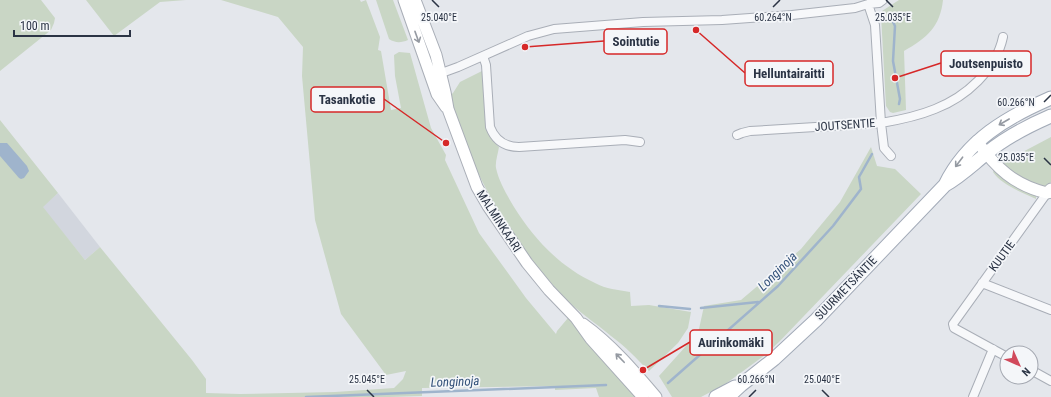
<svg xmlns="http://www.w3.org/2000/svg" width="1051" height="397" font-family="'Roboto Condensed',sans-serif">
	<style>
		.built { fill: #d2d6de }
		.green { fill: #c9d6c5 }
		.water { fill: #9fb4cc }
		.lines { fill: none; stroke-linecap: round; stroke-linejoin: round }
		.stream { stroke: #9fb4cc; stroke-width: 2.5 }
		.street-casing { stroke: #a9aeb7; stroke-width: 10 }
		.secondary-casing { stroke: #a9aeb7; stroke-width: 13 }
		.primary-casing { stroke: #a3abb8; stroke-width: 15 }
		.street { stroke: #f7f8fa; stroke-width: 8 }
		.secondary { stroke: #fff; stroke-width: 11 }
		.primary { stroke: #fff; stroke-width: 13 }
		.oneway { stroke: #959aa2 }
		.ticks { fill: none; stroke: #2b3445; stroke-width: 1.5 }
		.labels { text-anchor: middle; stroke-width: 3.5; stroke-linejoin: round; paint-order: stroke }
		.street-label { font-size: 12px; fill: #2b3445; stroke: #f4f6f9 }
		.water-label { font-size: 13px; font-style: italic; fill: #34527a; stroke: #f4f6f9 }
		.ticks-label { font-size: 10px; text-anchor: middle; fill: #2b3445; stroke: #f4f6f9; stroke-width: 3.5; stroke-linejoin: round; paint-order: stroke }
		.leader { fill: none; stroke: #d62828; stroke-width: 1.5 }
		.callout-dot { fill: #d62828; stroke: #f4f6f9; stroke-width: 1.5 }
		.callout { fill: #f4f6f9; stroke: #d62828; stroke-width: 1.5 }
		.callout-label { font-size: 13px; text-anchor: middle; font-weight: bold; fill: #2b3445 }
	</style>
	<rect width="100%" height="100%" fill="#e4e7ec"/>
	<path class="built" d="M58,193L100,247L85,260L42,207Z"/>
	<path class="green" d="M0,0H41L55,18L54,23L51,30L0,71Z
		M86,0H186L160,2L114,36Z
		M221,0H360L361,2L366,0L380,37L378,50L381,51L391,110L401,108L395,76L394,55L399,52L410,53L431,128L446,155L445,160L479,233L526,298L556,334L557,331L568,318L639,397H599L596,388L555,390V386L422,388V396L389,397H0V120L58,193L43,207L85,260L100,247L192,360L206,379V393L240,394L335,392L394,388L403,379L406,371L386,375L341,314L315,220L302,76L303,47L278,17Z
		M376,0H393L408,40C401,43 395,43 389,39Z
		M899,0H943C940,27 927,38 904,51L906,110L893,113L890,112L886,106L881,15L882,11Z
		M482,71L483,72L486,129L492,140L499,147C498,154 495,162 496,168C499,182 507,195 514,207C534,239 560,267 595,283C606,289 618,290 630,292L631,306L649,305L691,312L688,328L678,343L649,371C637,359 625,346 611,336C596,323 578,312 564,297C528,260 492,207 472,159C464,141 458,123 451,105L449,96L453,93L460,82Z
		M1051,137V182C1048,185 1044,188 1039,187C1028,185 1010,171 1000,164Z
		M871,147L877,166L895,169L921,194L779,342L765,355L724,385L701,397H672L659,376L686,346L699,329L704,306L741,300L801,249L840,202Z
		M995,168L1036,194V199C1021,192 1002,185 993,172Z"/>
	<path class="water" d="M0,143H7L27,166L29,171L24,178L21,179L19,178L0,156Z"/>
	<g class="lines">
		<path class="stream" d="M890,16L895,26L893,61L900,99L899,104
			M659,306L690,309
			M701,308L758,302
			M668,383L778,286L833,226L861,189L859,177L872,154
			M306,397L606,385"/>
		<g class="street-casing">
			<path id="street" d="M483,56L486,65L490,127C495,140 505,147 519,147L625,140L640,142
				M436,75L458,67L528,36L554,29L643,22L722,20L792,15L855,8L868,4L879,3L883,0
				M737,135L742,133L750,131L881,123L875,25L868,4
				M891,156L884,148L881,123C899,120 918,116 935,109C966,97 996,70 1003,37
				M982,283L1051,310
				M1007,357L954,328L953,324L1047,193L1051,194
				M1031,370L1051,381
				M973,397L993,349"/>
		</g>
		<g class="secondary-casing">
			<path id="secondary" d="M404,0L437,94L446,107
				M415,0L436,55L445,92L448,109L477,187L488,206L527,263L549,290L576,318L591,339L643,397
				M977,141C996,168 1014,185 1047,193L1051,189
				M583,324C611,344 634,371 656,397"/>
		</g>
		<g class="primary-casing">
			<path id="primary" d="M945,185C961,176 973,164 987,153C1006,137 1028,126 1051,116
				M716,397L735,387
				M728,397L741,385L774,359L816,320L945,185C967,140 1007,117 1051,98"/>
		</g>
		<use href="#street" class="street"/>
		<use href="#secondary" class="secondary"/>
		<use href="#primary" class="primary"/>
	</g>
	<defs><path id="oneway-shaft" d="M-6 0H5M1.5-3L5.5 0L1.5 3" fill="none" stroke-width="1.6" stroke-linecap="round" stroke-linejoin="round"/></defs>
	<g class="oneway">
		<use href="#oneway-shaft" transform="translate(417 37) rotate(70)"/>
		<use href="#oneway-shaft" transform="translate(1004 122) rotate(150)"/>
		<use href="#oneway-shaft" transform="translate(959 162) rotate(127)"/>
		<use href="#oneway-shaft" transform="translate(620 358) rotate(-134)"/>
	</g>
	<path class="ticks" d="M432,0L439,7M886,0L893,7M773,7L780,0M1044,102L1051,95M1044,158L1051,165M367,390L374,397M822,390L829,397M749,397L756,390"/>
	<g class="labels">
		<g class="street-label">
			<text transform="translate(845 125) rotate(-4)" y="4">JOUTSENTIE</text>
			<text transform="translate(499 221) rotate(57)" y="4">MALMINKAARI</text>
			<text transform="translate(1002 256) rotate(-54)" y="4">KUUTIE</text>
			<text transform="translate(846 288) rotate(-46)" y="4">SUURMETSÄNTIE</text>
		</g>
		<g class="water-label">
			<text transform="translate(777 271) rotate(-45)" y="5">Longinoja</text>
			<text transform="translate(455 381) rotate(-2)" y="5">Longinoja</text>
		</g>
	</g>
	<g class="ticks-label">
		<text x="439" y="21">25.040°E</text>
		<text x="773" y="21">60.264°N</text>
		<text x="893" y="21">25.035°E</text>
		<text x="1016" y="106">60.266°N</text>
		<text x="1016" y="161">25.035°E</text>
		<text x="367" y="383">25.045°E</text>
		<text x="756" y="383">60.266°N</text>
		<text x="822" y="383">25.040°E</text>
	</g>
	<path class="leader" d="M525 47L604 41M895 78L941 63M696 30L745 73M446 143L384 99M643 370L690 342"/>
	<g class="callout-dot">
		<circle cx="525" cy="47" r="4"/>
		<circle cx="895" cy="78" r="4"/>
		<circle cx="696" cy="30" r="4"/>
		<circle cx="446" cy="143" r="4"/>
		<circle cx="643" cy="370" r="4"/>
	</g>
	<g class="callout">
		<rect x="604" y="29" width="63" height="25" rx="4"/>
		<rect x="941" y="51" width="90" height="25" rx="4"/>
		<rect x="745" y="61" width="88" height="25" rx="4"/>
		<rect x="311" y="87" width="73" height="25" rx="4"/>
		<rect x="690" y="330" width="82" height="25" rx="4"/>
	</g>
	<g class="callout-label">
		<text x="636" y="46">Sointutie</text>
		<text x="986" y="68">Joutsenpuisto</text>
		<text x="789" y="78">Helluntairaitti</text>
		<text x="347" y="104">Tasankotie</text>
		<text x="731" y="347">Aurinkomäki</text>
	</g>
	<g transform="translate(1019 365) rotate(135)"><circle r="19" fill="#f4f6f9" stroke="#a4a8b1"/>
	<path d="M0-3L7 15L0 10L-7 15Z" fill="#d1495b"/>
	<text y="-6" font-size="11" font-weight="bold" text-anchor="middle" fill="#2b3445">N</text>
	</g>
	<path d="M14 30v6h116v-6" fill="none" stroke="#2b3445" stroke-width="2"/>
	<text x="20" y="30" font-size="12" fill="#2b3445" stroke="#f4f6f9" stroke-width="3" paint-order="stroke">100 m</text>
</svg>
